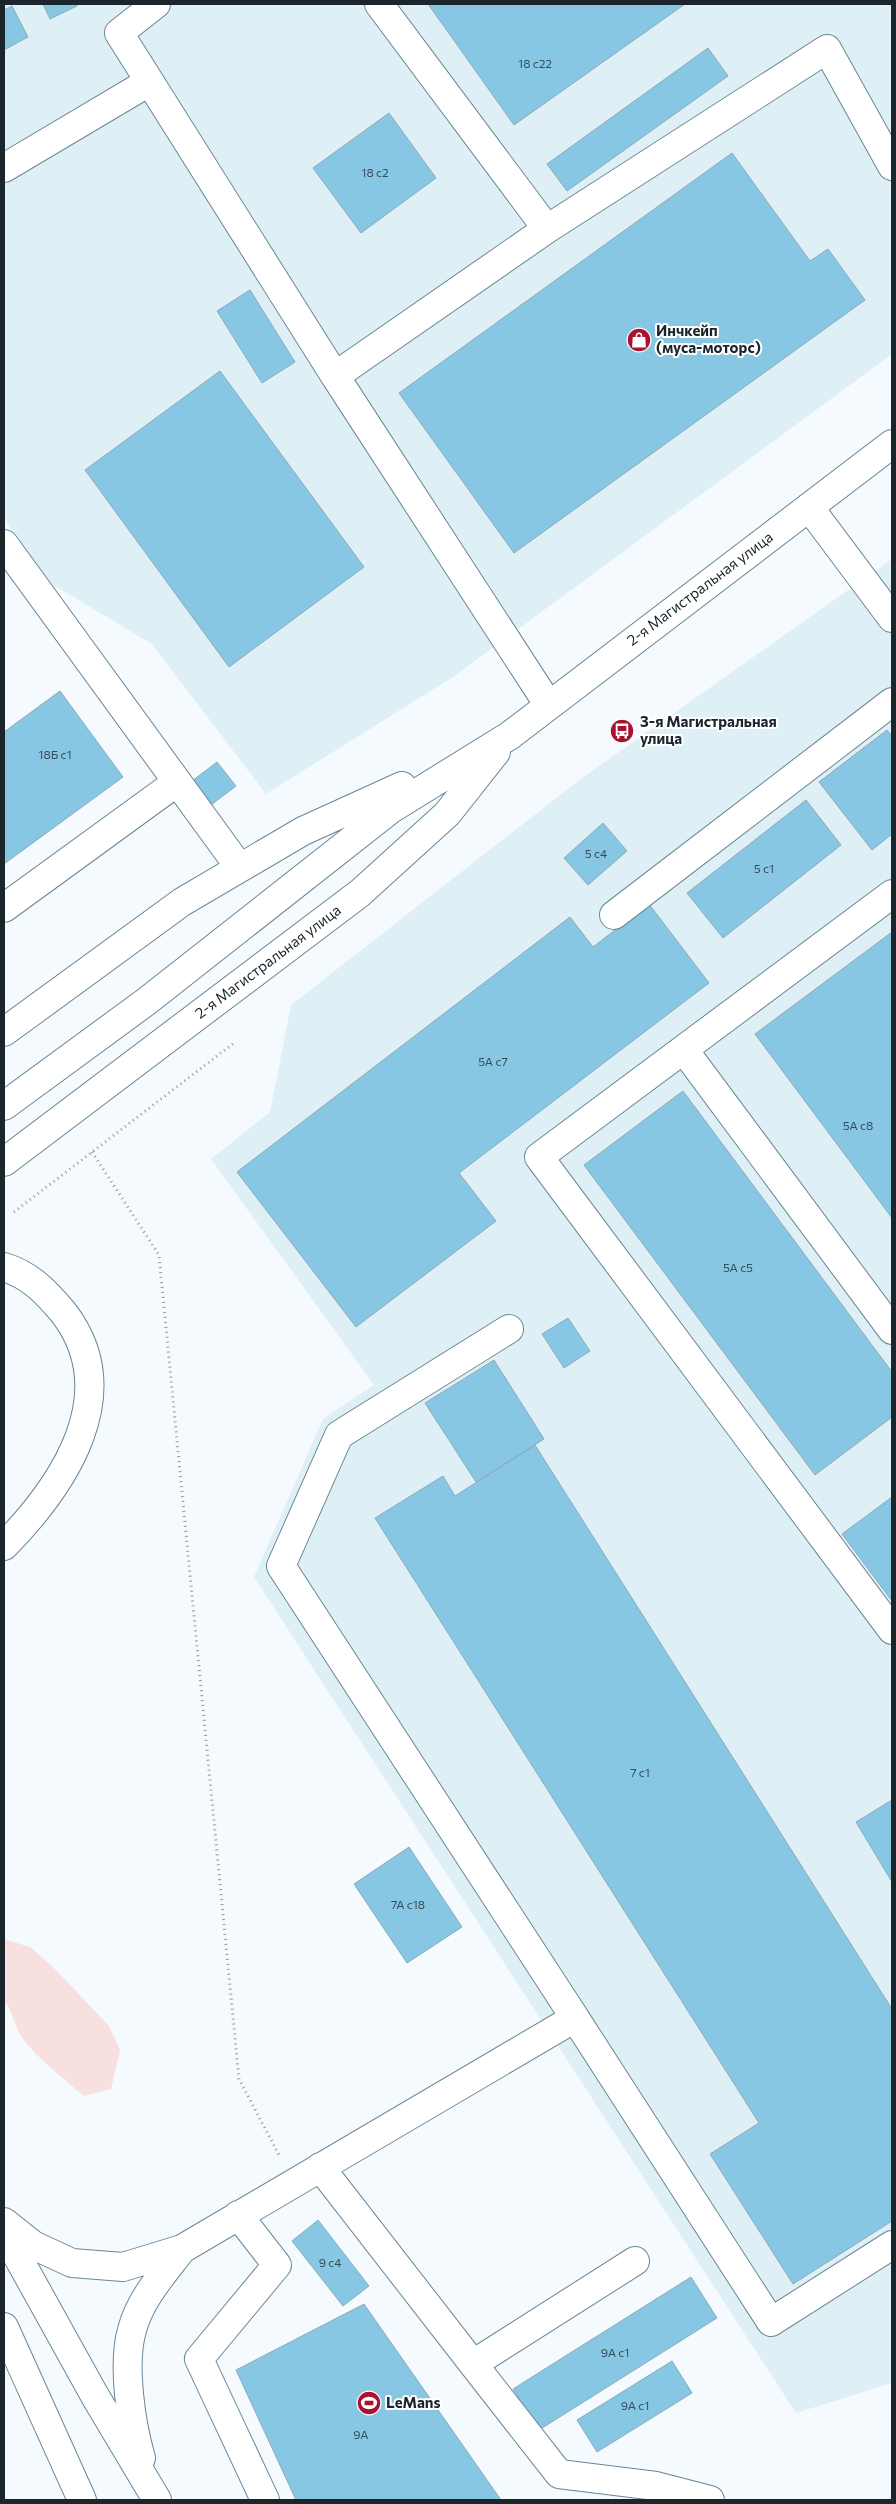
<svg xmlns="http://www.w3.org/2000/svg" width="896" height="2504" font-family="Commissioner,sans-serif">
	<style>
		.built { fill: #dfeff6 }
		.green { fill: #f7e0df }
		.building { fill: #88c7e3; stroke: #8cabb9 }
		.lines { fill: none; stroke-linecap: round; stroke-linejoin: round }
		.minor-casing { stroke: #698794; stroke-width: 30 }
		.major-casing { stroke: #698794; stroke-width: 30 }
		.path { stroke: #91999d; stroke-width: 3; stroke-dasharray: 1 4; stroke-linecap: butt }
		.minor { stroke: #fff; stroke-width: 28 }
		.major { stroke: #fff; stroke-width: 28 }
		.labels { text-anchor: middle; stroke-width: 4; stroke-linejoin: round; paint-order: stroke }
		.number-label { font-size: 12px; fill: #364e59 }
		.poi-label { font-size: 15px; font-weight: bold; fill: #1a262b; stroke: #fff; text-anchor: start }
		.street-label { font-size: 15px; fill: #1a262b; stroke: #fff }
	</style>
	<rect width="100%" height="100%" fill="#f4fafd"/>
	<path class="built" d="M4,4H892V354L453,677L266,794L152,644L50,583L4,518Z
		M892,559V2383L796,2413L254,1577L323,1419L374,1385L211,1159L270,1112L291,1005L578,781Z"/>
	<path class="green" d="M4,1939L30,1947L52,1966L109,2026L120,2050L111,2089L84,2096C62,2077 37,2059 21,2036C14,2025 13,2011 4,2001Z"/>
	<path class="building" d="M43,4H76L77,6L50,19Z
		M428,4H685L514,125Z
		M12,6L28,37L4,50V10Z
		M708,48L728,76L567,191L547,164Z
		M389,113L436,178L361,233L313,168Z
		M732,153L810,261L828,249L865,300L514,553L399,393Z
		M250,290L295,362L262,383L217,311Z
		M220,371L364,567L229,667L85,470Z
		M60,691L123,777L4,864V732Z
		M887,730L892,736V834L872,850L819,782Z
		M217,762L236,786L207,808L188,784Z
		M806,800L841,845L723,938L687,893Z
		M603,823L627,851L588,885L564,858Z
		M649,904L709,983L459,1173L496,1221L356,1327L237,1172L570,917L593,947Z
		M892,932V1218L755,1034Z
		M683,1091L892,1372V1417L815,1475L584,1165Z
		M568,1318L590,1351L564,1368L542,1334Z
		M494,1360L544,1439L476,1482L425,1403Z
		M535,1445L892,2009V2221L793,2284L710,2154L759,2123L375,1518L443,1476L455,1496Z
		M892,1497V1601L842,1534Z
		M892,1800V1882L856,1822Z
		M409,1847L462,1927L407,1963L354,1884Z
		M318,2220L369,2286L343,2306L292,2241Z
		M691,2277L717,2318L539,2430L513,2389Z
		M364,2304L501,2500H296L236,2370Z
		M672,2361L692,2393L597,2452L577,2420Z"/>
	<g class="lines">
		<g class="minor-casing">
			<path id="minor" d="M156,4L119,33L335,376
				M379,4L547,229
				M4,168L149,82
				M809,507L892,618
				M4,544L240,868
				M548,704L335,376L547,229L827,49L892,166
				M892,894L539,1157L892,1630
				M4,908L177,782
				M614,915L892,702
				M4,1032L182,902L303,831L402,786
				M684,1050L892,1330
				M4,1106L147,1001L391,809L509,736L892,444
				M4,1162L360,893L447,814L496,752
				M4,1267C30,1275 46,1292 63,1312C126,1393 64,1485 4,1546
				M575,2018L771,2322L892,2245
				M320,2167L473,2364L635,2261
				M238,2215L277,2265L199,2359L265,2500
				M4,2222L33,2245L72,2263L123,2267L182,2249L575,2018L281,1566L339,1435L509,1329
				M4,2232L95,2396L157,2500
				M473,2364L559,2474L656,2486L710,2500
				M141,2458C131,2424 122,2364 132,2330C140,2299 163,2274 182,2249"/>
		</g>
		<g class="major-casing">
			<path id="major" d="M4,2327L82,2500"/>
		</g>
		<path class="path" d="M92,1152L159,1255L239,2079L279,2155
			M14,1212L234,1043"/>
		<use href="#minor" class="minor"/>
		<use href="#major" class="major"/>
	</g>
	<defs>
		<g id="shop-disc" transform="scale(1.25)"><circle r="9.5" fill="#a9122f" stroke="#fff"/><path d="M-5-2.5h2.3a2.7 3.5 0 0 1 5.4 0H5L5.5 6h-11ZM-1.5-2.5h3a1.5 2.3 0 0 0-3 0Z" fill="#fff"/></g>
		<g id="bus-disc" transform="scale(1.25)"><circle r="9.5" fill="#a9122f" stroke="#fff"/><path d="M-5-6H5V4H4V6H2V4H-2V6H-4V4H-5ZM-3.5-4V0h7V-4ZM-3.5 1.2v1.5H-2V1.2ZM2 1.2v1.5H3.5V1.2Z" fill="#fff"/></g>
		<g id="stadium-disc" transform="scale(1.25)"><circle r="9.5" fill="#a9122f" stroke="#fff"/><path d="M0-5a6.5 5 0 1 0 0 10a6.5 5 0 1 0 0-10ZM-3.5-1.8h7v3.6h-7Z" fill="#fff"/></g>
	</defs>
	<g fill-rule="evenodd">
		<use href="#shop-disc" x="639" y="340"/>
		<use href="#bus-disc" x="622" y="731"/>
		<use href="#stadium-disc" x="369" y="2403"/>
	</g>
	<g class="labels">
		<g class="number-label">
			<text x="535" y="68">18 с22</text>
			<text x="375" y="177">18 с2</text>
			<text x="55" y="759">18Б с1</text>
			<text x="596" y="858">5 с4</text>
			<text x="764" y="873">5 с1</text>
			<text x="493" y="1066">5А с7</text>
			<text x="858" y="1130">5А с8</text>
			<text x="738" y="1272">5А с5</text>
			<text x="640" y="1777">7 с1</text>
			<text x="408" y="1909">7А с18</text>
			<text x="330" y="2267">9 с4</text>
			<text x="615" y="2357">9А с1</text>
			<text x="635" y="2410">9А с1</text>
			<text x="361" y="2439">9А</text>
		</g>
		<g class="poi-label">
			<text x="656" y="336">Инчкейп<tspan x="656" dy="17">(муса-моторс)</tspan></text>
			<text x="640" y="727">3-я Магистральная<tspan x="640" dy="17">улица</tspan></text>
			<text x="386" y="2408">LeMans</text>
		</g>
		<g class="street-label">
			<text transform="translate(700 589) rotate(-37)" y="5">2-я Магистральная улица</text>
			<text transform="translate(268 962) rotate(-37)" y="5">2-я Магистральная улица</text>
		</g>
	</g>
	<rect width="896" height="2504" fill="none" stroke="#1a262b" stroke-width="10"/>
</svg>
